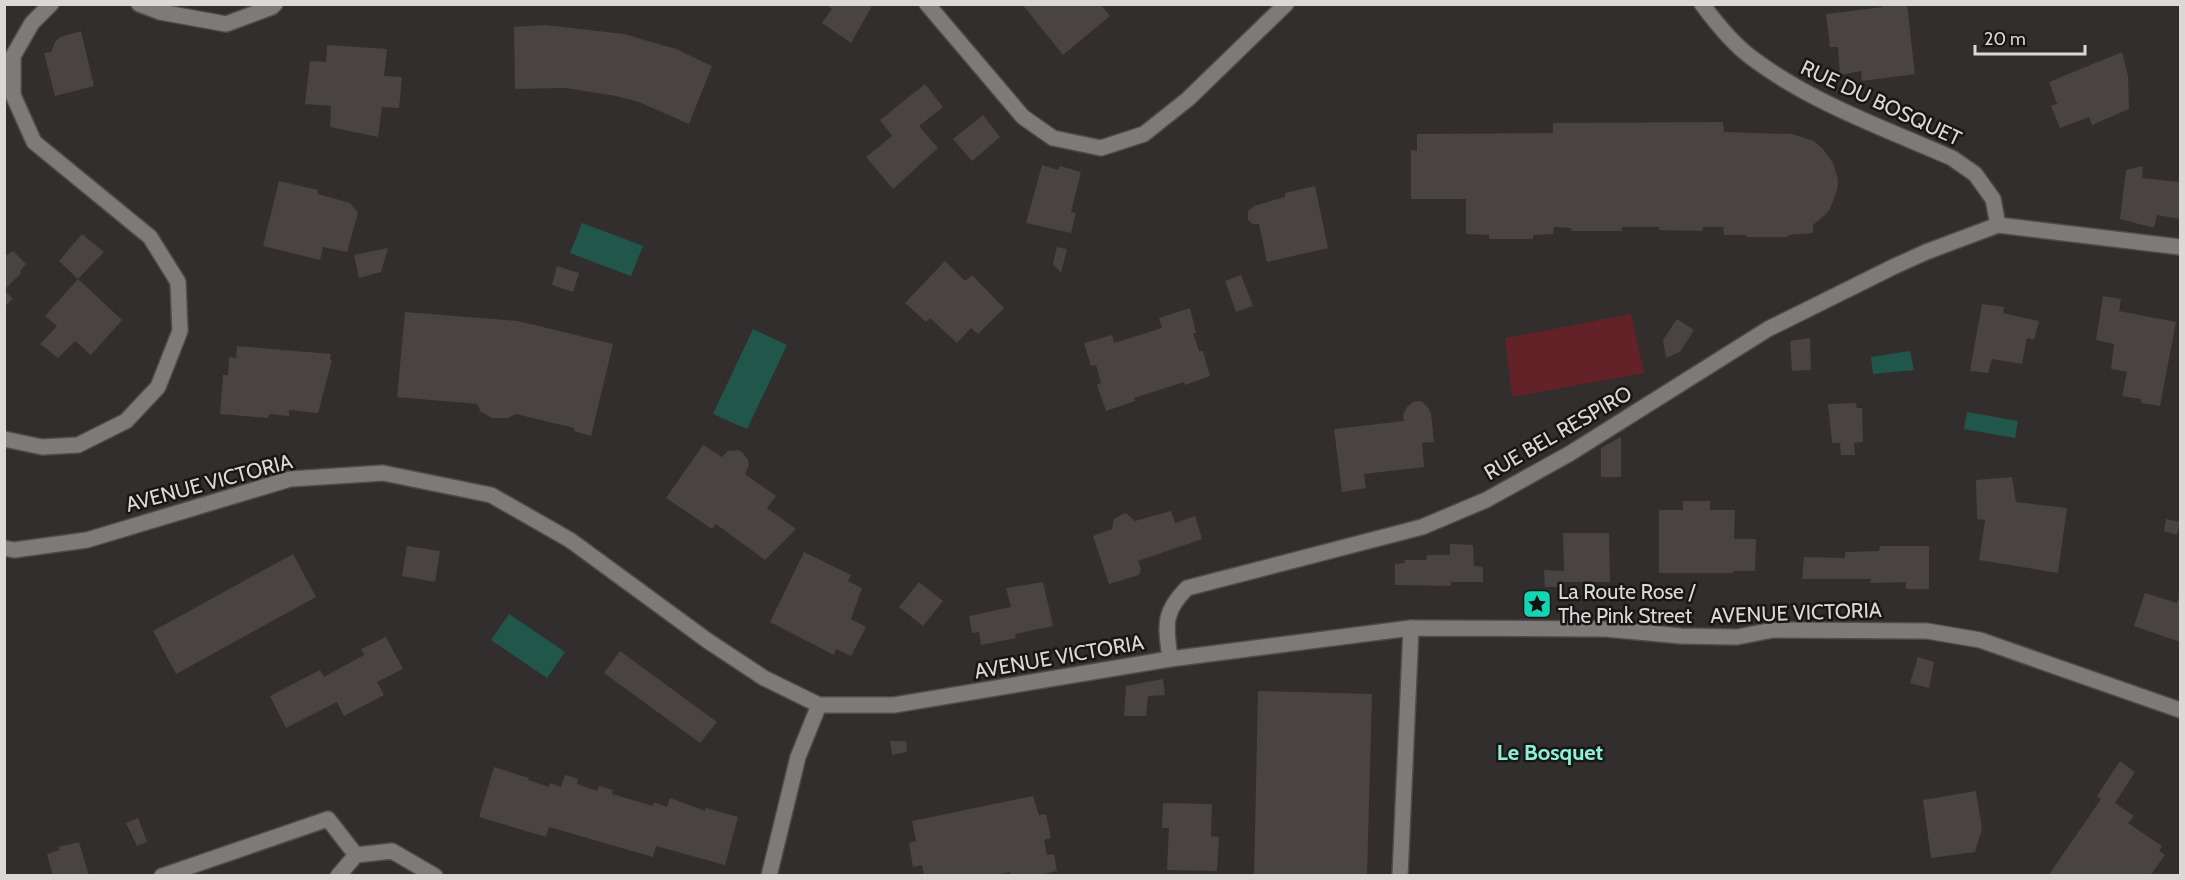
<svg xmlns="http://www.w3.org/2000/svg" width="2185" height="880" font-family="Cabin,sans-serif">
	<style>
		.green { fill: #632128 }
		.water { fill: #20574a }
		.building { fill: #494343 }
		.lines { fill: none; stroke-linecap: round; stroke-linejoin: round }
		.lane-casing { stroke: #504c4c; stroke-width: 18 }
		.street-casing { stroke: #504c4c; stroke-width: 18 }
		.lane { stroke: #7f7a7a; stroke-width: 15 }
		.street { stroke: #7f7a7a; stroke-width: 15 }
		.labels { text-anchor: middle; stroke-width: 5; stroke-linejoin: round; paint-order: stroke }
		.street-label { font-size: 21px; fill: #dbd8d8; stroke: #191616 }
		.poi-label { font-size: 21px; fill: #dbd8d8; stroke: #191616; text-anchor: start }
		.neighbourhood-label { font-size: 22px; font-weight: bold; fill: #8df0d7; stroke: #191616 }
	</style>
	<rect width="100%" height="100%" fill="#322e2e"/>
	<path class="green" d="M1631,314L1644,373L1512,397L1505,338Z"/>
	<path class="water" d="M582,223L643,246L631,276L570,253Z
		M753,329L787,345L747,429L713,414Z
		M1910,351L1914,370L1873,374L1871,357Z
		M1967,412L2018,421L2015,438L1964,429Z
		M509,614L565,652L547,678L491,640Z"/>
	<path class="building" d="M825,4H873L851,43L822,23L832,9Z
		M1022,4H1100L1110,16L1063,55Z
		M1883,4H1907L1915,74L1862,81L1861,71L1840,75L1838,47H1830L1826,14L1883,7Z
		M545,25L624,34L676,49L712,66L689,124L639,102L616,96L566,88L515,89L514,27Z
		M81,31L94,86L55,96L44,53L51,52L55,42L60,37Z
		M327,45L387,49L384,76L402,77L399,108L382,107L378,137L330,127L331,106L305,104L310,61L326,62Z
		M2122,52L2128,76L2129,109L2092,125L2089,117L2060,128L2051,106L2057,104L2049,82Z
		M925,84L943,107L919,126L938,148L893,189L866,157L892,136L880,120Z
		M983,115L1000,137L972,161L953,139Z
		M1723,122L1724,132L1792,134L1814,141L1823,149L1833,163L1838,180L1837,190L1830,209L1824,216L1813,225V233L1788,235V237H1747L1746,235H1724L1723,227H1703L1702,231L1659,230V227H1622V231H1572L1571,228L1554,227L1553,234L1533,235V239H1489V235L1466,234V199H1411V150L1417,151V134L1553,133V123Z
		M1042,165L1058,170L1060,166L1081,172L1071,212L1076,213L1071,233L1026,223Z
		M2143,166L2142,178L2180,182V219L2157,215L2154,228L2120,219L2126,170Z
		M279,181L318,190V194L350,203L358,213L347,252L323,247L320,260L263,246Z
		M1315,186L1328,248L1267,262L1259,224H1253L1248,220V211L1254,206L1285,197V193Z
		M82,234L104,252L78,279L122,320L91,355L75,341L58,358L40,344L57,326L45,316L78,279L59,261Z
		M1057,247L1067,249L1061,273L1053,264Z
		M388,248L381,272L359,278L354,255Z
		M13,251L26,264L20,271L21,273L4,290V257Z
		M945,261L965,281L972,275L1004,308L978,334L971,328L957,343L930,318L926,322L905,303Z
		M557,266L579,273L573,292L552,285Z
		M1241,275L1253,306L1236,312L1225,281Z
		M4,290L13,299L4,307Z
		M2103,296L2121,299L2119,311L2176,322L2160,406L2141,403V399L2122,396L2127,372L2111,369L2114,344L2096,340Z
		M1982,304L2004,307L2003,313L2039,321L2034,340L2027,338L2022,364L1992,359L1988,373L1970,371Z
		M1190,308L1196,333H1193L1199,351H1203L1210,376L1185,385L1184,382L1134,398L1135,401L1106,411L1097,385L1101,383L1096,365L1091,366L1084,343L1112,335L1114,343L1162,328L1159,318Z
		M405,312L518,321L613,344L591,436L574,431V428L516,414L508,418H492L481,412L477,404L397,397Z
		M1677,319L1694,330L1680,352L1666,358L1663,340Z
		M1810,338L1811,370L1792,371L1790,341Z
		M237,346L331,354L330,360H332L318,413L289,410V416L269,414L268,418L220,414L223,375H228L229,357L236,358Z
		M1421,401L1427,406L1431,413L1434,442L1422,443L1424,467L1364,474L1366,488L1342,492L1334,429L1404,421L1403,415L1407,407L1413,402Z
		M1855,403L1857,408H1862L1863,442L1854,443L1855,455H1841L1840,443H1832L1828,404Z
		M1621,437V477H1601V448Z
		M703,445L722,457L728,451L738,450L742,452L748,460L749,465L745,474L776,496L767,508L796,529L765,560L716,524L712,529L666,498Z
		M2012,477L2016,502L2067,508L2058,573L1979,560L1985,520L1977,519L1976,480Z
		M1683,501H1710V510H1735L1734,539H1756L1755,571H1733V573H1659V510H1683Z
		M1171,511L1175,523L1195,516L1202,539L1138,561L1141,569L1139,575L1109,584L1093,536L1112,529L1114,519L1123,514H1127L1135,521Z
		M2166,519L2180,522L2177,535L2164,531Z
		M1563,533H1609L1610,582H1564L1563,587H1545L1544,570L1564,571Z
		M1450,544L1473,545L1474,566L1483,567V582H1451V586L1395,585V564L1404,563L1405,560H1426L1427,555H1450Z
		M407,546L440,551L435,582L402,576Z
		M1880,546H1929V589H1906V582L1870,583L1871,579H1802L1804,557L1845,558V552L1879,551Z
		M804,552L851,575L848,581L862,588L851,619L866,627L851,656L836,649L834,655L770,622Z
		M293,554L316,597L176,674L153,631Z
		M919,582L943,601L923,626L899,607Z
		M1043,582L1053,626L1015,634L1016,638L981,645L979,632L972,633L969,616L1011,607L1006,588Z
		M2145,593L2177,603L2180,594V642L2134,626Z
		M386,637L403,669L377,682L384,695L344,716L337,702L286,728L270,696L320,670L324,677L364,655L361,649Z
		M620,651L717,722L700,743L604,673Z
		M1918,657L1934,662L1929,688L1910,683Z
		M1163,679L1165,695L1148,696L1146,716H1124L1126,686Z
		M1258,691L1372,694L1367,876H1254Z
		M890,741H906L907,752L892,755Z
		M2120,761L2135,772L2115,803L2134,816L2128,823L2162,846L2159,851L2165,855L2150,876H2048L2101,799L2097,796Z
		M494,767L529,778L528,780L549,787L550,783L561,787L565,775L578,779L577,784L597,791L599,786L613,790L612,794L653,806L654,802L667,807L670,798L705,811L706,808L738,817L725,865L656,846L653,857L549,827L546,837L479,817Z
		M1976,791L1982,829L1975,852L1931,858L1923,800Z
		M1033,796L1039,815L1046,814L1051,838L1044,840L1047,855L1054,854L1057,871L1035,876H1010V872L993,876H924L922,865L913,867L909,843L916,841L912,821Z
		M1163,803L1212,804L1211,836L1219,837L1217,871L1167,870L1169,828H1162Z
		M138,818L147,842L137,846L126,823Z
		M79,842L89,876H53L47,854L60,850L58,847Z"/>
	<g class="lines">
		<g class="lane-casing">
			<path id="lane" d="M162,876L328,819L356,855
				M1400,876L1411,628"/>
		</g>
		<g class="street-casing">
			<path id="street" d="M139,4L160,12L226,24L272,7L275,4
				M927,4L1023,117L1053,138L1101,148L1144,134L1188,99L1286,4
				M1702,4C1716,23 1733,44 1752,58C1812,103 1884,128 1952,158L1975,174L1993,199L1998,225
				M4,439L42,447L78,445L126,421L158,387L180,331L178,282L150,237L34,142L13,95V56L32,23L51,4
				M4,548L14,550L87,540L290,479L383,473L491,495L570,540L708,641L764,678L819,705H894L1170,659L1411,628L1606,629L1681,636L1737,637L1773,630L1927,631L1980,640L2180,710
				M1170,659C1166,626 1162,613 1187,588L1422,527L1486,500L1569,454L1768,329L1893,267L1926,252L1998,225L2180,247
				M338,876L356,855L392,851L435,876
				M769,876L798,757L819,705"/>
		</g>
		<use href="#lane" class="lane"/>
		<use href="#street" class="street"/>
	</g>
	<defs>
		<g id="sight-square" transform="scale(1.5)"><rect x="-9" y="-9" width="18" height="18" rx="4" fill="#13d5b3" stroke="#191616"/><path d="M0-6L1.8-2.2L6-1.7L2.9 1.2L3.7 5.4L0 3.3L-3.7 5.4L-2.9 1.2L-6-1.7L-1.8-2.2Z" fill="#111"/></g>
	</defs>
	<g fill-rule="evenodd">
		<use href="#sight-square" x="1537" y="604"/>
	</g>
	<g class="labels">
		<g class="street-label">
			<text transform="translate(1881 103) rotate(25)" y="7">RUE DU BOSQUET</text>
			<text transform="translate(1558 433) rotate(-30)" y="7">RUE BEL RESPIRO</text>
			<text transform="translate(209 483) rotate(-15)" y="7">AVENUE VICTORIA</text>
			<text transform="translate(1796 613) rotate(-2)" y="7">AVENUE VICTORIA</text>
			<text transform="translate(1059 657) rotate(-10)" y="7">AVENUE VICTORIA</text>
		</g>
		<g class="poi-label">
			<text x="1558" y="599">La Route Rose /<tspan x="1558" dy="24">The Pink Street</tspan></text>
		</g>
		<g class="neighbourhood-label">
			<text x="1550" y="760">Le Bosquet</text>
		</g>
	</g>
	<rect width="2185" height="880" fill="none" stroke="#dbd8d8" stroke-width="12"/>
	<path d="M1975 45v9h110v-9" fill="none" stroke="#dbd8d8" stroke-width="3"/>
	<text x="1984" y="45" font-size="18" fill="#dbd8d8" stroke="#191616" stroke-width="4.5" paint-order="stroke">20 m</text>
</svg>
